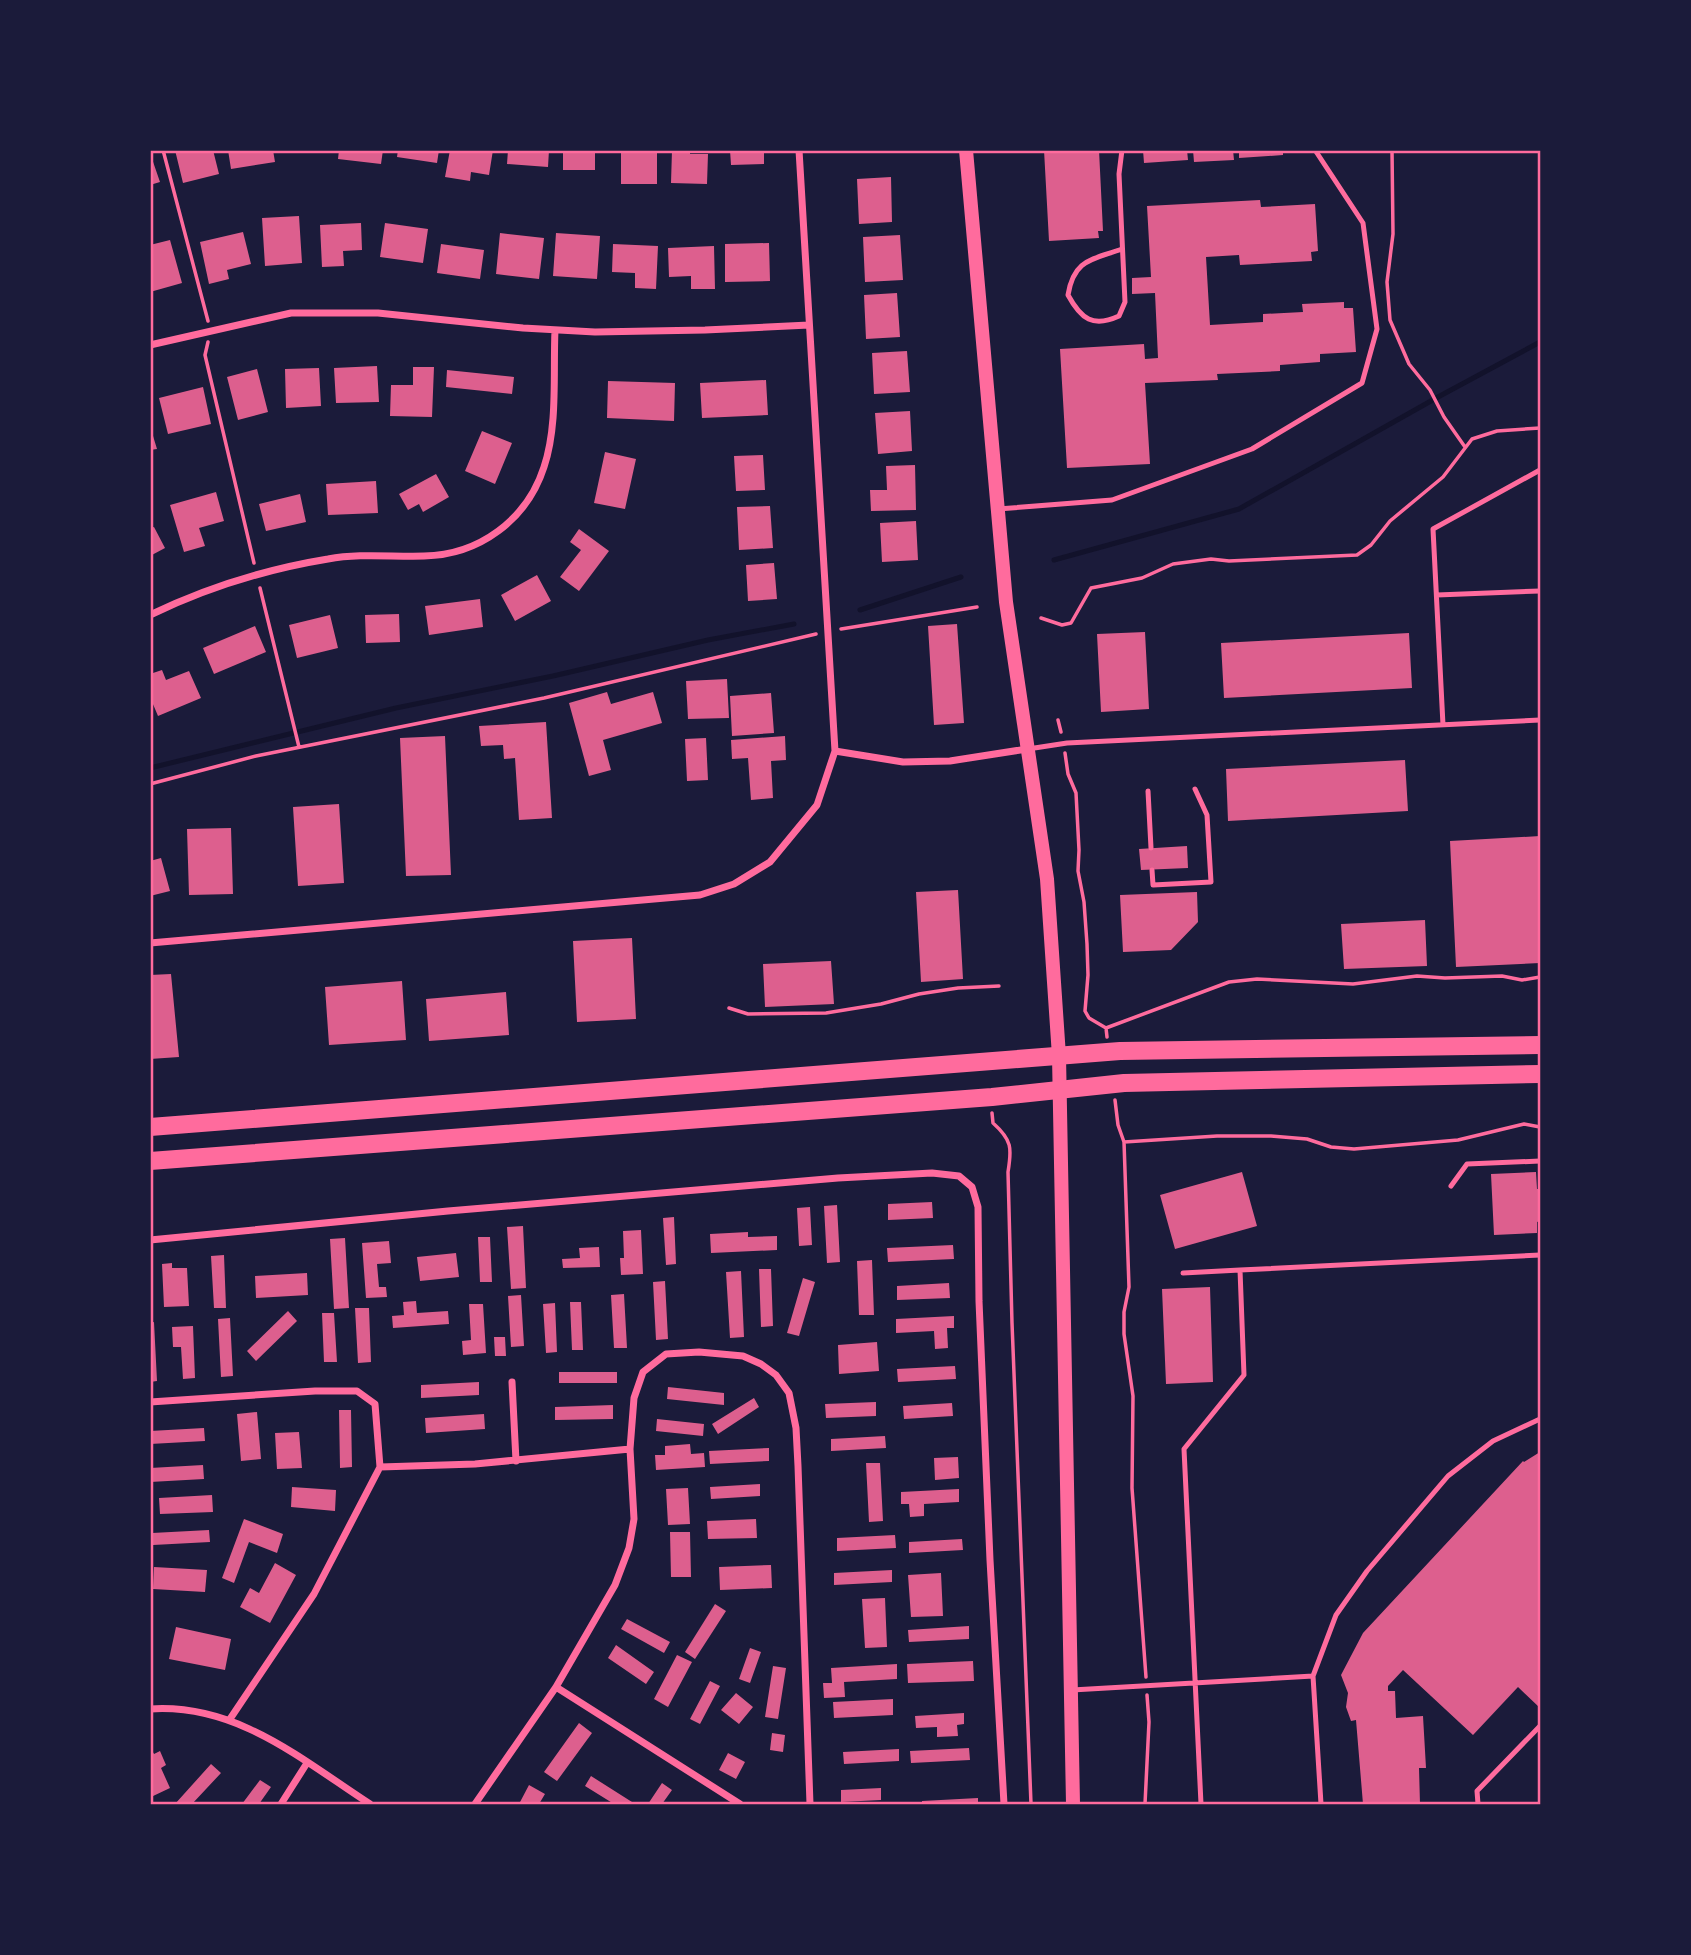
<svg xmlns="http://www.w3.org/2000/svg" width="1691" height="1955" font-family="'Source Sans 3',sans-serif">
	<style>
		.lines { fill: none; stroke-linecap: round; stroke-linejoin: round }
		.stream { stroke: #12122b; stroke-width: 5 }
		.building { fill: #dd5f8e }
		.path { stroke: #ff6b9d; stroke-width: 3.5 }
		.service { stroke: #ff6b9d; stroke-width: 5 }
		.minor { stroke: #ff6b9d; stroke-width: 7 }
		.secondary { stroke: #ff6b9d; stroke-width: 14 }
		.primary { stroke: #ff6b9d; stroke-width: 18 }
		.neatline { fill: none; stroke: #ff6b9d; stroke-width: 2.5 }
	</style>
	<rect width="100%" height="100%" fill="#1b1b3a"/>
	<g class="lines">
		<path class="stream" d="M1054,560L1239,509L1438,397L1540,342
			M860,610L961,577
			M150,768L396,708L553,676L708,640L794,624"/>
	</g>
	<path class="building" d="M175,150H213L219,174L183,183Z
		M228,150H273L275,162L231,169Z
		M339,150H383L381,164L338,159Z
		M398,150H439L437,163L397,157Z
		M450,150H493L489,175L471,172L470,181L445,177Z
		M508,150H549L548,167L507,164Z
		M563,150H595V170H563Z
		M621,150H657V184H621Z
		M672,150H690V154H708L707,184L671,183Z
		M730,150H764V164L731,165Z
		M1044,150H1099L1103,231H1098L1099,238L1049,241Z
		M1143,150H1187L1188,160L1144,163Z
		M1193,150H1233L1234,160L1194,162Z
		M1239,150H1283V155L1239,158Z
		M150,153L160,182L150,185Z
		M891,177L892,222L859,224L857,179Z
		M1260,200L1261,207L1315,204L1318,251L1311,252L1312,261L1240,265L1239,255L1206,257L1210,325L1263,322V314L1303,312L1302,304L1344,302V308H1353L1356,352L1320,354V362L1280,365V371L1217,374L1218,380L1145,383L1150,464L1067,468L1060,349L1144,344L1145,359L1158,358L1155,293L1132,294V278L1151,277L1147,206Z
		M299,216L302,263L265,266L262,218Z
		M361,223L362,250L343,251L344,266L322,267L320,225Z
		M385,223L428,229L423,263L380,257Z
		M243,232L251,264L227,270L229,279L209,284L200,242Z
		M500,233L544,238L539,279L496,274Z
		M556,233L600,236L597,279L553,276Z
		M900,235L903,280L865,282L863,237Z
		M170,240L182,283L150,292V245Z
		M769,243L770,281L725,282V244Z
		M441,244L484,250L480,279L437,273Z
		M613,244L658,246L656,289L635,288V273L612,272Z
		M714,246L715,289H691V276L669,277L668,248Z
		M897,293L900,337L866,339L864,295Z
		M907,351L910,392L874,394L872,353Z
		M377,366L379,402L336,403L334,368Z
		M413,367H434L432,417L390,416L391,385H413Z
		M319,368L321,406L286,408L285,369Z
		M257,369L268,412L238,420L227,377Z
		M447,370L514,377L512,394L446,387Z
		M766,380L768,415L702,418L700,383Z
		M608,381L675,383L674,421L607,418Z
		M203,387L211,424L168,434L159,398Z
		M910,411L912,451L878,454L875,413Z
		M150,426L157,449L150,450Z
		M482,431L512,443L495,484L465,471Z
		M605,452L636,459L625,509L594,503Z
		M763,455L765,490L736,491L734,456Z
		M915,465L916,510L871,511L870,490H887L886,466Z
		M436,474L449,497L423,512L419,504L408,510L399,494Z
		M376,481L378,513L328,515L326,484Z
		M216,492L224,521L199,528L205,546L184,552L170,505Z
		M300,494L306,522L266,531L259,504Z
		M770,506L773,548L739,550L737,507Z
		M916,521L918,560L882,562L880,523Z
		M154,527L165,548L150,556V528Z
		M579,529L609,551L579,591L560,577L581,550L570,542Z
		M774,563L777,599L748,601L746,565Z
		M537,575L551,601L515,621L501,595Z
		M480,599L483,627L429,635L425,606Z
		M399,614L400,642L366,643L365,615Z
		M330,615L338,648L297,658L289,625Z
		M957,624L964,723L934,725L928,626Z
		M255,626L266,652L214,674L203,648Z
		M1145,632L1149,709L1101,712L1097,634Z
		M1409,633L1412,688L1224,698L1221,643Z
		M162,670L166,680L189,671L201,698L158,716L150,697V674Z
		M727,679L729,718L688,719L686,681Z
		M607,692L611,704L653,692L662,723L603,740L611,770L589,776L569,703Z
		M771,693L774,733L732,736L730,696Z
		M546,722L552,818L519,820L515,758L504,759L503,745L481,746L479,726Z
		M445,736L451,875L406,876L400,738Z
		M785,736L786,760L771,761L773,798L751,800L748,758L732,759L731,740Z
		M706,738L708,780L687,781L685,739Z
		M1405,760L1408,811L1228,821L1226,769Z
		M339,804L344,883L298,886L293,807Z
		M231,828L233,894L189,895L187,829Z
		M1540,836V963L1456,967L1450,841Z
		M1187,846L1188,868L1141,870L1139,849Z
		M161,858L170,891L150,896V861Z
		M958,890L963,979L921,982L916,892Z
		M1197,892L1198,922L1171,950L1123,952L1120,895Z
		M1425,920L1427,966L1344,969L1341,924Z
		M632,938L636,1019L577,1022L573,941Z
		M831,961L834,1004L765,1007L763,964Z
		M171,974L179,1057L150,1059V975Z
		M402,981L406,1040L329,1045L325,987Z
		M506,992L509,1035L429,1041L426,999Z
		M1242,1172L1257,1226L1175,1249L1160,1195Z
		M1536,1172L1537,1189H1540V1221L1537,1222V1233L1494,1235L1491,1174Z
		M932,1202L933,1218L888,1220V1204Z
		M837,1205L840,1262L827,1263L824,1206Z
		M810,1207L812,1245L799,1246L797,1208Z
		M674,1217L676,1264L666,1265L663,1218Z
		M523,1226L526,1288L511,1289L507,1227Z
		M641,1230L643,1274L621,1275L620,1258H624L623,1231Z
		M748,1232V1237L777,1236V1250L711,1253L710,1234Z
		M478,1237H490L492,1282H480Z
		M345,1238L349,1308L334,1309L330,1239Z
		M389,1241L391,1263L377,1264L379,1287H386L387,1297L366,1298L362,1243Z
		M953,1245L954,1259L888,1262L887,1248Z
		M599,1247L600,1267L563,1268L562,1259L580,1258L579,1248Z
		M456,1253L459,1277L420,1281L417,1257Z
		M224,1255L226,1308H214L211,1256Z
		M872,1260L874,1315H859L857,1261Z
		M172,1263V1268H187L189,1306L164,1307L162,1264Z
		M759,1269H771L773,1326L761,1327Z
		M741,1271L744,1337L730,1338L726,1272Z
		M307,1273L308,1295L256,1298L255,1276Z
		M803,1278L815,1282L799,1336L787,1333Z
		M665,1281L668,1339L656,1340L653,1282Z
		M949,1283L950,1298L897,1300V1286Z
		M1210,1287L1213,1382L1166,1384L1162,1289Z
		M624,1294L627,1348H614L611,1295Z
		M521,1295L524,1346L511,1347L508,1296Z
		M416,1301L417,1313L448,1311L449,1324L393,1328L392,1316L404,1315L403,1302Z
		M570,1302H581L583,1350H572Z
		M555,1303L557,1352L546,1353L543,1304Z
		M469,1304H483L486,1353L463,1355L462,1341L471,1340Z
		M355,1308H369L371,1362L358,1363Z
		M288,1311L297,1321L256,1361L247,1351Z
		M322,1313H334L337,1362H324Z
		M954,1316V1328H947L948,1348L935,1349L934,1331L896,1333V1319Z
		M230,1318L233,1376L221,1377L218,1319Z
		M154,1322L157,1381L150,1382V1323Z
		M193,1326L195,1378L183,1379L181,1347H173L172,1327Z
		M494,1337H505L506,1356H495Z
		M877,1342L879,1371L839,1374L838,1345Z
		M955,1366L956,1379L898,1382L897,1369Z
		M559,1372H617V1383H559Z
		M479,1382V1395L421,1398V1385Z
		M668,1387L724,1393V1405L667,1399Z
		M754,1398L759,1407L718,1434L712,1424Z
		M876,1402V1416L826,1418L825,1404Z
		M952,1403L953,1416L904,1419L903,1406Z
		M613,1405V1419L555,1420V1407Z
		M339,1410H351L352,1467L340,1468Z
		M257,1412L261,1459L241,1461L237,1414Z
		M484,1414L485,1429L426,1433L425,1418Z
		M657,1419L704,1424L703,1436L656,1431Z
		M204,1428L205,1441L150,1444V1431Z
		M299,1432L302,1468L277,1469L275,1433Z
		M885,1436L886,1448L831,1451V1439Z
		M690,1444L691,1454L704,1453L705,1467L656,1470L655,1455H665V1446Z
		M769,1448V1461L710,1464L709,1451Z
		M1540,1452V1708L1518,1687L1473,1735L1403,1670L1388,1686V1691H1395L1396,1718L1423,1716L1426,1768H1419L1420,1804H1363L1356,1720L1351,1721L1346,1707L1348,1693L1341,1675L1363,1633L1523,1461L1524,1462Z
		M958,1457L959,1478L935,1480L934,1458Z
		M866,1463H880L883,1521L869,1522Z
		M203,1465L204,1479L150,1482V1468Z
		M760,1484V1496L711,1499L710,1487Z
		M292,1487L336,1490L335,1511L291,1507Z
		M688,1488L690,1524L668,1525L666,1489Z
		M959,1489V1502L924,1504V1516L910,1517L909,1504H901V1492Z
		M212,1495L213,1512L160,1514L159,1498Z
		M244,1519L283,1534L277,1553L249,1542L234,1583L222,1578Z
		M756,1519L757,1538L708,1539L707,1521Z
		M209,1530L210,1542L153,1545L152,1533Z
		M670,1532H690L691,1577H671Z
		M895,1535L896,1548L837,1551V1538Z
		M962,1539L963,1550L909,1553V1542Z
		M275,1563L296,1575L270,1623L240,1607L250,1588L259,1593Z
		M771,1565L772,1588L720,1590L719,1567Z
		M154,1567L207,1570L205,1592L153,1589Z
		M892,1570V1582L834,1585V1573Z
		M941,1573L943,1616L911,1617L908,1575Z
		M885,1598L887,1647L865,1648L862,1599Z
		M715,1604L726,1611L695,1659L685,1652Z
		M627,1619L670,1642L664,1653L621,1629Z
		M969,1626V1639L909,1642L908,1630Z
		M176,1627L231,1639L225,1670L169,1659Z
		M616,1645L654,1672L646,1684L608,1658Z
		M750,1648L761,1652L750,1683L739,1679Z
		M677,1655L692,1662L668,1707L654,1699Z
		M973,1661L974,1681L908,1683L907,1664Z
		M897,1664V1679L844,1682L845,1697L824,1698L823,1683H832L831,1668Z
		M773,1666L786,1668L778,1719L765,1717Z
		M710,1681L720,1686L700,1724L690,1719Z
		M736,1693L753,1707L739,1724L721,1710Z
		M893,1699V1715L834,1718L833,1702Z
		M964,1713V1724L957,1725L958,1736L937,1737V1727L916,1728L915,1716Z
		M579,1723L592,1733L557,1781L544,1772Z
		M772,1733L785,1735L783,1752L770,1750Z
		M150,1747L154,1754L160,1751L166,1765L161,1768L170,1788L151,1797Z
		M969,1748L970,1760L911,1763L910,1751Z
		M899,1749V1761L844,1764L843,1752Z
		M728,1753L745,1762L736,1779L719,1770Z
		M211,1764L221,1773L192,1804H175Z
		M591,1776L632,1802L631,1804H614L585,1786Z
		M260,1780L271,1787L259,1804H242Z
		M662,1783L672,1790L662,1804H648Z
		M529,1785L545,1794L539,1804H519Z
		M881,1788V1800L841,1802V1790Z
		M978,1798V1804H922V1801Z"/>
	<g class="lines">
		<path class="path" d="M163,150L208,321
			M1392,150L1393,234L1387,282L1390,320L1409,364L1430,390L1444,417L1465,447
			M208,342L205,355L254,563
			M260,588L299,747
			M1041,618L1062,625L1071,623L1091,588L1142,578L1173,564L1211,559L1229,561L1357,555L1371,545L1390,521L1443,477L1472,439L1497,431L1540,428
			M841,629L977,607
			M1058,720L1061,732
			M1065,753L1068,774L1076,793L1079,850L1078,871L1084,902L1087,944L1088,975L1085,1011L1089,1018L1106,1028L1107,1037
			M150,784L256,756L544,698L816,634
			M729,1008L748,1014L826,1013L881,1004L919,994L958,988L999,986
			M1106,1028L1229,982L1257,979L1353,984L1417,976L1445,978L1502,976L1522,980L1540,977
			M1115,1100L1118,1125L1124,1142L1129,1287L1124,1312V1334L1133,1396L1132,1488L1146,1677
			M992,1113L993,1123C1012,1140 1012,1148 1008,1172L1012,1323L1031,1804
			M1124,1142L1217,1136H1271L1307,1139L1331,1147L1354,1149L1458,1140L1524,1124L1540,1127
			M1145,1804L1149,1722L1147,1695"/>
		<path class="service" d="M1122,249C1092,260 1074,259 1068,295C1081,319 1093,328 1119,316L1125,302L1119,174L1122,150
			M998,509L1112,500L1252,449L1362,383L1377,329L1363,223L1315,150
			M1437,595L1540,591
			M1443,725L1433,529L1540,470
			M1028,749L1067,743L1540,720
			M1148,791L1151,848
			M1152,870L1153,885L1211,882L1207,815L1195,789
			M1451,1186L1467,1164L1540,1161
			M1183,1273L1240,1270
			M1072,1690L1313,1676
			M1201,1804L1184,1449L1244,1375L1240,1270L1540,1255
			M1321,1804L1313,1676L1336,1615L1367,1571L1448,1476L1493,1441L1540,1419
			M1478,1804L1477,1791L1540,1726"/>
		<path class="minor" d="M799,150L835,751
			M150,345L291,313H378L523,328L595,332L705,330L809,325
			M150,615C206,588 267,569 328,559C360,553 392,557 424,556C479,555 527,520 544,467C558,425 553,374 555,330
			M150,943L700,895L734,884L770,862L817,805L835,751L903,762L950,761L1027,749
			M150,1240L448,1211L838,1178L932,1173L959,1176L972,1187L978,1207L979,1301L990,1560L1004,1804
			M512,1382L516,1461
			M150,1402L315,1391H357L375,1404L380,1467L314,1594L230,1719
			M380,1467L475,1464L630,1449
			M556,1687L740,1804
			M150,1709C237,1703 302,1760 370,1804
			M281,1804L307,1763
			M475,1804L556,1687L615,1585L629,1548L634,1519L630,1449L634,1398L643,1372L666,1354L699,1352L743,1356L761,1364L776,1375L789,1393L796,1428L798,1466L810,1804"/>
		<path class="secondary" d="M966,150L1006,602L1047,879L1059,1056L1073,1804"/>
		<path class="primary" d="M150,1127L1120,1051L1540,1045
			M150,1161L992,1097L1124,1083L1540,1074"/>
	</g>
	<rect width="1691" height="1955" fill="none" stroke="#1b1b3a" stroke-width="304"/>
	<rect x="152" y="152" width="1387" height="1651" class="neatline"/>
</svg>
